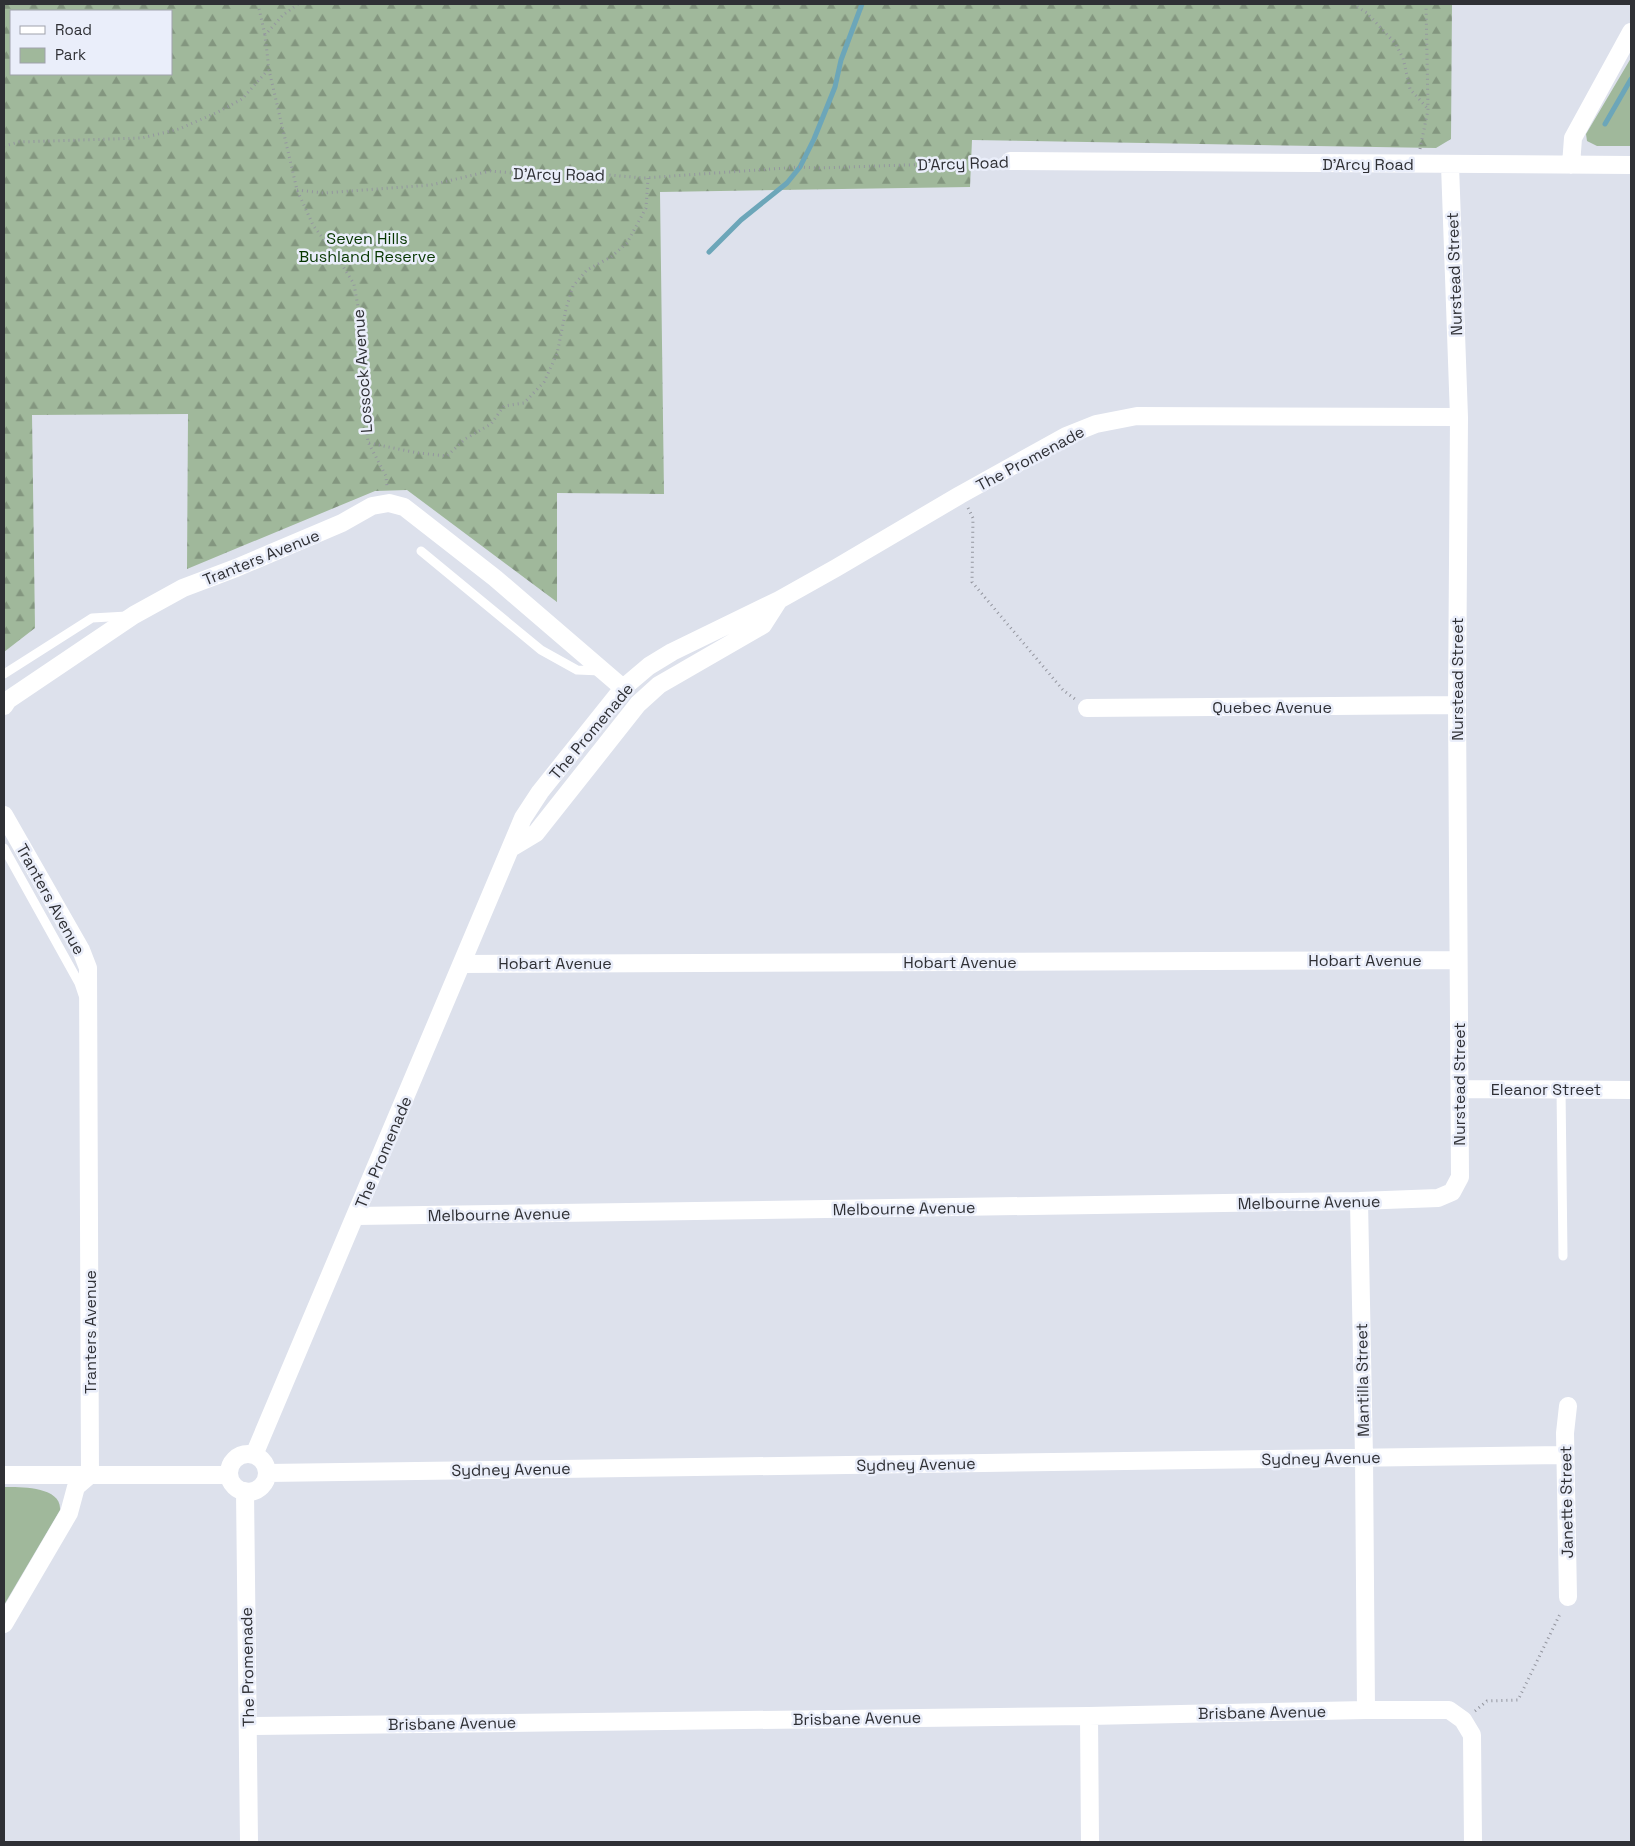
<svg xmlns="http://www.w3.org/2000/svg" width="1635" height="1846" font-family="'Space Grotesk',sans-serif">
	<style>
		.green { fill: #a0b89b }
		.forest { fill: url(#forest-firs); fill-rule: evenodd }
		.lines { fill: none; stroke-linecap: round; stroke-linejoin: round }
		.stream { stroke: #6ca6b9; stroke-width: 5 }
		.path { stroke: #94969f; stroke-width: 3; stroke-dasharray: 1 4; stroke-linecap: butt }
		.service { stroke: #fff; stroke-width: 9 }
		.minor { stroke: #fff; stroke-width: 18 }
		.labels { text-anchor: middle; stroke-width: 5; stroke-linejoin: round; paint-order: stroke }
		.street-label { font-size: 16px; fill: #2f3035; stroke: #eaeefa }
		.park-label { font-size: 16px; fill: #073600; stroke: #eaeefa }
	</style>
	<defs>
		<pattern id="forest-firs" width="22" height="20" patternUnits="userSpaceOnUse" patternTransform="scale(1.25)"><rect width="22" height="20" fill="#a0b89b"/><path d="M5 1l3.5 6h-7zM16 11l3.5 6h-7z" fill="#83967f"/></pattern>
	</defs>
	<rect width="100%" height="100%" fill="#dde1ec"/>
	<path class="green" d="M1631,58V146H1597L1587,141L1586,134Z
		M4,1487C19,1487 62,1486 60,1510L4,1605Z"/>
	<path class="forest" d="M4,4H1452L1451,139L1436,148L972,140L970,187L660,192L664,494L557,493V602L407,490L375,491L187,569L188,414L32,415L35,628L4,652ZM11,11H171V74H11Z"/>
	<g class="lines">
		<path class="stream" d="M1605,124L1631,79
			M709,252L741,220L787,183L800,167L814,139L835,87L841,60L862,4"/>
		<path class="path" d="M258,4L265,35
			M298,4L283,15L265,35L269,70L297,190L313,225L337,257L354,284L361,324L362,390L368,442L386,476L387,487
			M1353,4L1367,13L1395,43L1403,58L1410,89L1428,109
			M4,146L19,142L142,138L179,129L218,112L242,99L268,70
			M1420,149L1428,110L1426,4
			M297,190L324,193L431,185L490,171L550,176L585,173L644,178L800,167L819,168L994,162
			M369,443L418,453L447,456L465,439L491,424L504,406L524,403L544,382L557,354L566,309L573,286L587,270L611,257L627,243L646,208L648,178
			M968,508L973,518L972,582L1063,690L1075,699
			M1475,1711L1487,1701L1518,1700L1561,1612"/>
		<path class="service" d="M421,551L541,650L577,670L601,671
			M4,674L92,618L127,616
			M4,848L79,983L83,995
			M1561,1089L1563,1256"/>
		<path class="minor" d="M1010,161L1631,165
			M1571,165L1573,138L1631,32
			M4,706L8,700L134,615L183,588L236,568L342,523L372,506L389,503L404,507L495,578L623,688
			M1087,708L1457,705
			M4,815L81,950L88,968L90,1475L76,1487L69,1513L4,1624
			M511,848L536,833L638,704L659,685L763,625L779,600
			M462,964L1458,960
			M1460,1089L1631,1090
			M1359,1201L1364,1457L1366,1710
			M356,1216L1359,1201L1438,1198L1452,1192L1460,1177L1457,705L1459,417L1450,165
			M229 1473a19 19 0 1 1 38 0a19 19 0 1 1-38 0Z
			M254,1455L523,818L540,792L623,688L649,666L672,652L779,600L836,568L960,495L1066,436L1096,424L1137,416L1459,417
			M267,1473L1565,1455
			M4,1475H229
			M245,1491L249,1842
			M1568,1597L1565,1433L1568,1406
			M1089,1716L1090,1842
			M248,1726L1089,1716L1366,1710H1449L1463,1720L1472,1735L1473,1842"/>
	</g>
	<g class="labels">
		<g class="street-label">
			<text transform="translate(963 163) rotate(-2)" y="6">D'Arcy Road</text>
			<text x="1368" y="170">D'Arcy Road</text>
			<text transform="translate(559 174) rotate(1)" y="6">D'Arcy Road</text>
			<text transform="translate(1454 274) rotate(-92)" y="6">Nurstead Street</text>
			<text transform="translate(362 371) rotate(-94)" y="6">Lossock Avenue</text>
			<text transform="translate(1030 458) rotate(-28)" y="6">The Promenade</text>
			<text transform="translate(261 557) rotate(-22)" y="6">Tranters Avenue</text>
			<text transform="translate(1457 679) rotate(-90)" y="6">Nurstead Street</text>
			<text x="1272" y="713">Quebec Avenue</text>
			<text transform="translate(591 731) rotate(-50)" y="6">The Promenade</text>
			<text transform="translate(51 899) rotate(61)" y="6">Tranters Avenue</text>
			<text x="1365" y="966">Hobart Avenue</text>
			<text x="960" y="968">Hobart Avenue</text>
			<text x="555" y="969">Hobart Avenue</text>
			<text transform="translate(1459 1084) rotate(-90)" y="6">Nurstead Street</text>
			<text x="1546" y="1095">Eleanor Street</text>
			<text transform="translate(383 1152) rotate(-67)" y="6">The Promenade</text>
			<text transform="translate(1309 1202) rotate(-1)" y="6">Melbourne Avenue</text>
			<text transform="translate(904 1208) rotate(-1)" y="6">Melbourne Avenue</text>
			<text transform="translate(499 1214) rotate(-1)" y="6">Melbourne Avenue</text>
			<text transform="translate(90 1332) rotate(-90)" y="6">Tranters Avenue</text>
			<text transform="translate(1362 1380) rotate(-91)" y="6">Mantilla Street</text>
			<text transform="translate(1321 1458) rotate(-1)" y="6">Sydney Avenue</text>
			<text transform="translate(916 1464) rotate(-1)" y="6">Sydney Avenue</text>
			<text transform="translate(511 1469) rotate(-1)" y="6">Sydney Avenue</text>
			<text transform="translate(1566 1502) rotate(-91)" y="6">Janette Street</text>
			<text transform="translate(247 1667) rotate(-91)" y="6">The Promenade</text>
			<text transform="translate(1262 1712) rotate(-1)" y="6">Brisbane Avenue</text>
			<text transform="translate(857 1718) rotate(-1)" y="6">Brisbane Avenue</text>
			<text transform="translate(452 1723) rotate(-1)" y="6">Brisbane Avenue</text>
		</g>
		<g class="park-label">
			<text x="367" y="244">Seven Hills<tspan x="367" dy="18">Bushland Reserve</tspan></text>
		</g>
	</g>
	<rect width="1635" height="1846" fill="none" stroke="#2f3035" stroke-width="10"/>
	<rect x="10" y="10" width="162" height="65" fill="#eaeefa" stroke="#9fa2ab"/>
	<rect x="20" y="26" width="25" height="8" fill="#ffffff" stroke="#9fa2ab"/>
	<text x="55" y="35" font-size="15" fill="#2f3035">Road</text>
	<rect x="20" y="48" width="25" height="15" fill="#a0b89b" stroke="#9fa2ab"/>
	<text x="55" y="60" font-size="15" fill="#2f3035">Park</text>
</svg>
